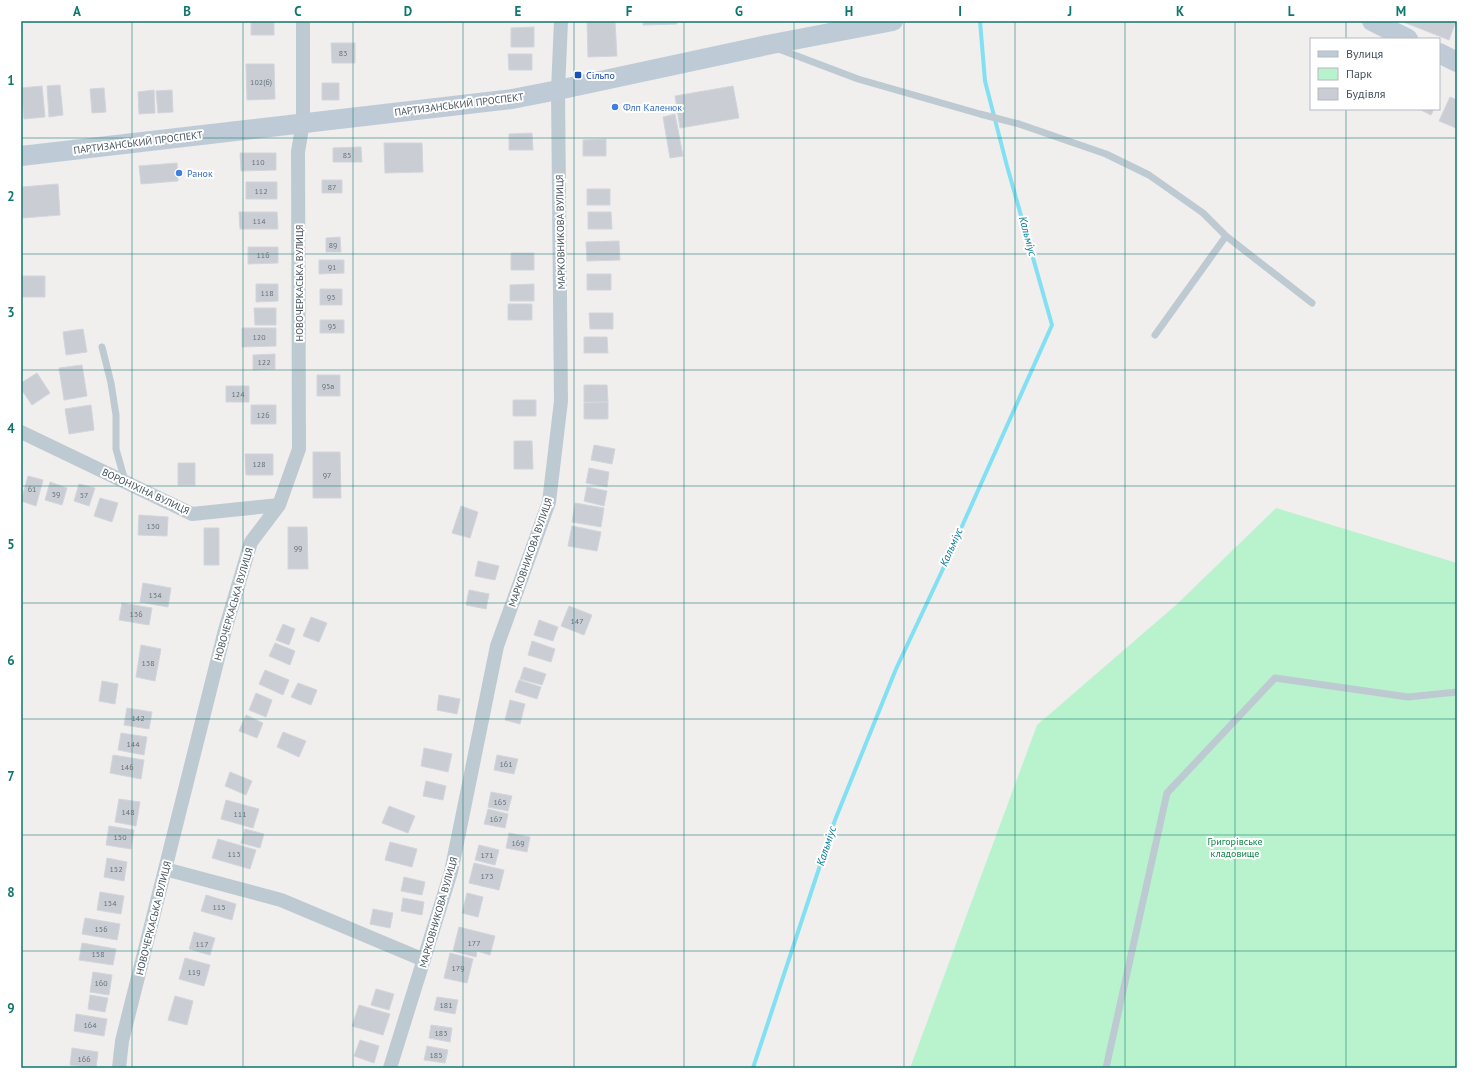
<svg xmlns="http://www.w3.org/2000/svg" width="1478" height="1089" font-family="'PT Sans',sans-serif">
	<style>
		.green { fill: #b9f3cd }
		.lines { fill: none; stroke-linecap: round; stroke-linejoin: round }
		.stream { stroke: #83e0f3; stroke-width: 4 }
		.building { fill: #caced4; stroke: #d2d5db }
		.lane { stroke: #becad2; stroke-width: 7 }
		.street { stroke: #becad2; stroke-width: 14 }
		.secondary { stroke: #becbd7; stroke-width: 20 }
		.grid { fill: none; stroke: #0f766e; stroke-width: 1; stroke-opacity: 0.55 }
		.transit-dot { fill: #1a4fb4; stroke: #fff; stroke-width: 1.5 }
		.shop-dot { fill: #3f7fe0; stroke: #fff; stroke-width: 1.5 }
		.labels { text-anchor: middle; stroke-width: 4; stroke-linejoin: round; paint-order: stroke }
		.number-label { font-size: 8px; fill: #66727c }
		.transit-label { font-size: 10px; fill: #164399; stroke: #fff; text-anchor: start }
		.street-label { font-size: 10px; fill: #45535e; stroke: #fff }
		.shop-label { font-size: 10px; fill: #366cbe; stroke: #fff; text-anchor: start }
		.park-label { font-size: 10px; fill: #0f8646; stroke: #fff }
		.water-label { font-size: 11px; font-style: italic; fill: #037b94; stroke: #fff }
		.neatline { fill: none; stroke: #0f766e; stroke-width: 1.5 }
		.grid-label { font-size: 13px; text-anchor: middle; font-weight: bold; fill: #0f766e }
	</style>
	<rect width="100%" height="100%" fill="#f1eeee"/>
	<path class="green" d="M1276,508L1457,563V1068H910L1037,725L1176,605Z"/>
	<g class="lines">
		<path class="stream" d="M753,1068L835,820L896,669L942,571L1052,325L1007,166L985,81L980,21"/>
	</g>
	<path class="building" d="M251,21H274V35H251Z
		M587,21H615L617,56L588,57Z
		M643,21H677V24L643,25Z
		M1401,21H1456L1449,40Z
		M534,27V47H511V28Z
		M331,43H355V63H332Z
		M508,54H532V70H509Z
		M246,64H274L275,99L247,100Z
		M322,83H339V100H322Z
		M60,85L63,115L49,117L47,86Z
		M42,86L45,117L24,119L21,88Z
		M733,86L739,118L680,128L675,96Z
		M104,88L106,112L92,113L90,89Z
		M154,90L155,113L139,114L138,92Z
		M172,90L173,112L158,113L156,91Z
		M1450,97L1457,100V126L1456,128L1439,121Z
		M1419,109H1434L1431,115Z
		M675,114L683,156L670,158L663,117Z
		M532,133L533,150H509V134Z
		M606,139V156H583V140Z
		M384,143H422L423,172L385,173Z
		M361,147L362,162H333V148Z
		M240,153H276V170L241,171Z
		M177,163L178,181L141,184L139,166Z
		M322,180H342V193H322Z
		M246,182H277V199H246Z
		M58,184L60,215L23,218L21,187Z
		M587,189H610V205H587Z
		M239,212H277L278,229H240Z
		M588,212H611L612,229H588Z
		M340,237L341,252H326V238Z
		M619,241L620,260L587,261L586,242Z
		M248,247H278V263L248,264Z
		M511,253H534V270H511Z
		M319,260H344V273L319,274Z
		M587,274H611V290H587Z
		M21,276H45V297H21Z
		M256,284H278V301L256,302Z
		M534,284V301H510V285Z
		M320,289H342V305H320Z
		M508,304H532V320H508Z
		M254,308H276V325H255Z
		M589,313H613V329H590Z
		M320,320H344V333H320Z
		M242,328H276V346L242,347Z
		M83,329L87,352L66,355L63,332Z
		M584,337H607L608,353H584Z
		M275,354V369L253,370V355Z
		M82,365L87,396L64,400L59,368Z
		M37,373L50,393L32,405L21,389V383Z
		M317,375H340V396H317Z
		M584,385H607L608,402H584Z
		M226,386H249V402H226Z
		M513,400H536V416H513Z
		M608,402V419H584V403Z
		M91,405L94,430L69,434L65,409Z
		M251,405H276V424H251Z
		M514,441H532L533,469H514Z
		M594,445L615,449L612,464L591,460Z
		M313,452H340L341,498H313Z
		M245,454H273V475H246Z
		M178,463H195V485H178Z
		M589,468L609,472L607,487L586,483Z
		M28,476L43,480L36,506L21,501Z
		M50,482L67,488L62,505L45,500Z
		M79,484L95,488L89,506L74,501Z
		M587,487L607,491L604,506L584,501Z
		M100,498L118,503L112,522L94,516Z
		M575,503L604,508L601,527L572,522Z
		M461,506L478,512L470,538L452,533Z
		M139,515L168,517L167,536L138,535Z
		M572,526L601,532L597,551L568,546Z
		M288,527H307L308,569H288Z
		M204,528H219V565H204Z
		M478,561L499,566L495,580L475,576Z
		M143,583L171,588L168,607L140,602Z
		M469,590L489,594L486,609L466,605Z
		M122,603L152,608L149,625L119,620Z
		M569,606L592,615L584,635L561,626Z
		M311,617L327,623L319,642L303,636Z
		M539,620L558,627L553,641L534,635Z
		M283,624L295,629L289,645L276,640Z
		M532,641L555,649L551,662L528,655Z
		M275,643L295,651L290,665L269,656Z
		M141,645L161,649L155,681L136,677Z
		M524,667L546,674L542,685L520,679Z
		M265,670L289,680L283,695L259,684Z
		M519,680L541,687L537,699L515,692Z
		M102,681L118,684L115,704L99,701Z
		M298,683L317,690L311,705L291,697Z
		M256,693L272,700L266,717L249,710Z
		M439,695L460,699L457,714L437,710Z
		M510,700L525,704L520,724L505,720Z
		M127,708L152,712L149,729L124,725Z
		M246,715L263,723L257,738L239,731Z
		M283,732L306,741L299,757L277,747Z
		M121,733L147,737L144,755L118,750Z
		M424,748L452,754L448,772L421,766Z
		M113,755L144,760L141,779L110,773Z
		M497,755L518,759L514,774L494,770Z
		M230,772L252,781L246,795L225,786Z
		M426,781L446,786L443,800L423,796Z
		M491,792L512,796L508,811L488,807Z
		M119,799L140,802L136,826L115,822Z
		M226,800L259,809L253,828L221,819Z
		M389,806L415,816L408,833L382,823Z
		M488,809L508,814L505,828L484,824Z
		M109,826L134,830L131,849L106,845Z
		M245,829L264,834L260,848L241,843Z
		M509,833L530,837L527,852L506,848Z
		M218,839L256,850L250,869L212,858Z
		M390,842L417,849L412,867L385,860Z
		M479,845L499,850L495,865L475,860Z
		M107,858L127,862L124,881L104,877Z
		M474,863L504,870L499,890L469,883Z
		M404,877L425,882L422,895L401,891Z
		M100,892L124,896L121,914L97,910Z
		M467,893L483,897L478,917L462,913Z
		M206,895L236,904L232,920L201,911Z
		M403,898L424,902L422,915L401,911Z
		M373,909L393,913L390,928L370,924Z
		M85,918L120,924L117,940L82,934Z
		M459,927L495,936L490,955L477,951L476,957L453,951Z
		M194,932L215,938L210,955L189,949Z
		M82,943L116,949L113,965L79,960Z
		M450,953L473,959L467,983L444,978Z
		M185,958L210,965L204,986L179,979Z
		M93,972L112,975L109,995L90,992Z
		M376,989L394,994L389,1010L371,1005Z
		M90,995L108,998L105,1012L88,1009Z
		M175,996L193,1001L187,1025L168,1020Z
		M437,997L458,1000L455,1014L434,1010Z
		M359,1005L390,1014L383,1035L352,1026Z
		M76,1014L107,1019L104,1036L74,1031Z
		M431,1025L452,1028L450,1042L429,1038Z
		M360,1040L379,1046L374,1063L354,1056Z
		M427,1046L448,1050L445,1063L424,1060Z
		M72,1048L98,1052L96,1068L70,1065Z"/>
	<g class="lines">
		<path class="lane" d="M776,48L858,79L980,114L1019,124L1106,154L1149,175L1203,213L1226,236L1312,303
			M1155,335L1226,236
			M102,347L111,383L116,415V449L125,481
			M1106,1068L1167,793L1275,678L1408,697L1457,692"/>
		<path class="street" d="M21,432L192,514L279,505
			M165,869L281,900L424,960
			M119,1068L122,1041L225,630L251,542L279,505L299,449L298,152L303,122V21
			M390,1068L451,872L497,646L549,502L561,401L558,90L561,21"/>
		<path class="secondary" d="M1372,21L1408,39
			M1439,53L1457,62
			M21,156L512,99L558,90L767,45L893,21"/>
	</g>
	<path class="grid" d="M132,21V1068M243,21V1068M353,21V1068M463,21V1068M574,21V1068M684,21V1068M794,21V1068M904,21V1068M1015,21V1068M1125,21V1068M1235,21V1068M1346,21V39M1346,109V1068M21,138H1457M21,254H1457M21,370H1457M21,486H1457M21,603H1457M21,719H1457M21,835H1457M21,951H1457"/>
	<rect class="transit-dot" x="574" y="71" width="8" height="8" rx="2"/>
	<g class="shop-dot">
		<circle cx="615" cy="107" r="4"/>
		<circle cx="179" cy="173" r="4"/>
	</g>
	<g class="labels">
		<g class="number-label">
			<text x="343" y="56">83</text>
			<text x="261" y="85">102(б)</text>
			<text x="347" y="158">85</text>
			<text x="258" y="165">110</text>
			<text x="332" y="190">87</text>
			<text x="261" y="194">112</text>
			<text x="259" y="224">114</text>
			<text x="333" y="248">89</text>
			<text x="263" y="258">116</text>
			<text x="332" y="270">91</text>
			<text x="267" y="296">118</text>
			<text x="331" y="300">93</text>
			<text x="332" y="329">95</text>
			<text x="259" y="340">120</text>
			<text x="264" y="365">122</text>
			<text x="328" y="389">95а</text>
			<text x="238" y="397">124</text>
			<text x="263" y="418">126</text>
			<text x="259" y="467">128</text>
			<text x="327" y="478">97</text>
			<text x="32" y="492">61</text>
			<text x="56" y="497">59</text>
			<text x="84" y="498">57</text>
			<text x="153" y="529">130</text>
			<text x="298" y="551">99</text>
			<text x="155" y="598">134</text>
			<text x="136" y="617">136</text>
			<text x="577" y="624">147</text>
			<text x="148" y="666">138</text>
			<text x="138" y="721">142</text>
			<text x="133" y="747">144</text>
			<text x="506" y="767">161</text>
			<text x="127" y="770">146</text>
			<text x="500" y="805">165</text>
			<text x="128" y="815">148</text>
			<text x="240" y="817">111</text>
			<text x="496" y="822">167</text>
			<text x="120" y="840">150</text>
			<text x="518" y="846">169</text>
			<text x="234" y="857">113</text>
			<text x="487" y="858">171</text>
			<text x="116" y="872">152</text>
			<text x="487" y="879">173</text>
			<text x="110" y="906">154</text>
			<text x="219" y="910">115</text>
			<text x="101" y="932">156</text>
			<text x="474" y="946">177</text>
			<text x="202" y="947">117</text>
			<text x="98" y="957">158</text>
			<text x="458" y="971">179</text>
			<text x="194" y="975">119</text>
			<text x="101" y="986">160</text>
			<text x="446" y="1008">181</text>
			<text x="90" y="1028">164</text>
			<text x="441" y="1036">183</text>
			<text x="436" y="1058">185</text>
			<text x="84" y="1062">166</text>
		</g>
		<g class="transit-label">
			<text x="586" y="79">Сільпо</text>
		</g>
		<g class="street-label">
			<text transform="translate(459 104) rotate(-7)" y="4">ПАРТИЗАНСЬКИЙ ПРОСПЕКТ</text>
			<text transform="translate(138 142) rotate(-7)" y="4">ПАРТИЗАНСЬКИЙ ПРОСПЕКТ</text>
			<text transform="translate(560 232) rotate(-91)" y="4">МАРКОВНИКОВА ВУЛИЦЯ</text>
			<text transform="translate(299 283) rotate(-90)" y="4">НОВОЧЕРКАСЬКА ВУЛИЦЯ</text>
			<text transform="translate(146 491) rotate(25)" y="4">ВОРОНІХІНА ВУЛИЦЯ</text>
			<text transform="translate(530 552) rotate(-71)" y="4">МАРКОВНИКОВА ВУЛИЦЯ</text>
			<text transform="translate(233 604) rotate(-74)" y="4">НОВОЧЕРКАСЬКА ВУЛИЦЯ</text>
			<text transform="translate(438 912) rotate(-74)" y="4">МАРКОВНИКОВА ВУЛИЦЯ</text>
			<text transform="translate(153 918) rotate(-76)" y="4">НОВОЧЕРКАСЬКА ВУЛИЦЯ</text>
		</g>
		<g class="shop-label">
			<text x="623" y="111">Флп Каленюк</text>
			<text x="187" y="177">Ранок</text>
		</g>
		<g class="park-label">
			<text x="1235" y="845">Григорівське<tspan x="1235" dy="12">кладовище</tspan></text>
		</g>
		<g class="water-label">
			<text transform="translate(1028 236) rotate(75)" y="4">Кальміус</text>
			<text transform="translate(951 547) rotate(-66)" y="4">Кальміус</text>
			<text transform="translate(826 846) rotate(-72)" y="4">Кальміус</text>
		</g>
	</g>
	<rect width="1478" height="1089" fill="none" stroke="#ffffff" stroke-width="44"/>
	<rect x="1310" y="38" width="130" height="72" fill="#ffffff" stroke="#b5babf"/>
	<rect x="1318" y="51" width="20" height="6" fill="#becbd7" stroke="#b5babf"/>
	<text x="1346" y="58" font-size="12" fill="#45535e">Вулиця</text>
	<rect x="1318" y="68" width="20" height="12" fill="#b9f3cd" stroke="#b5babf"/>
	<text x="1346" y="78" font-size="12" fill="#45535e">Парк</text>
	<rect x="1318" y="88" width="20" height="12" fill="#caced4" stroke="#b5babf"/>
	<text x="1346" y="98" font-size="12" fill="#45535e">Будівля</text>
	<rect x="22" y="22" width="1434" height="1045" class="neatline"/>
	<g class="grid-label">
		<text x="77" y="16">A</text>
		<text x="187" y="16">B</text>
		<text x="298" y="16">C</text>
		<text x="408" y="16">D</text>
		<text x="518" y="16">E</text>
		<text x="629" y="16">F</text>
		<text x="739" y="16">G</text>
		<text x="849" y="16">H</text>
		<text x="960" y="16">I</text>
		<text x="1070" y="16">J</text>
		<text x="1180" y="16">K</text>
		<text x="1291" y="16">L</text>
		<text x="1401" y="16">M</text>
		<text x="11" y="85">1</text>
		<text x="11" y="201">2</text>
		<text x="11" y="317">3</text>
		<text x="11" y="433">4</text>
		<text x="11" y="549">5</text>
		<text x="11" y="665">6</text>
		<text x="11" y="781">7</text>
		<text x="11" y="897">8</text>
		<text x="11" y="1013">9</text>
	</g>
</svg>
